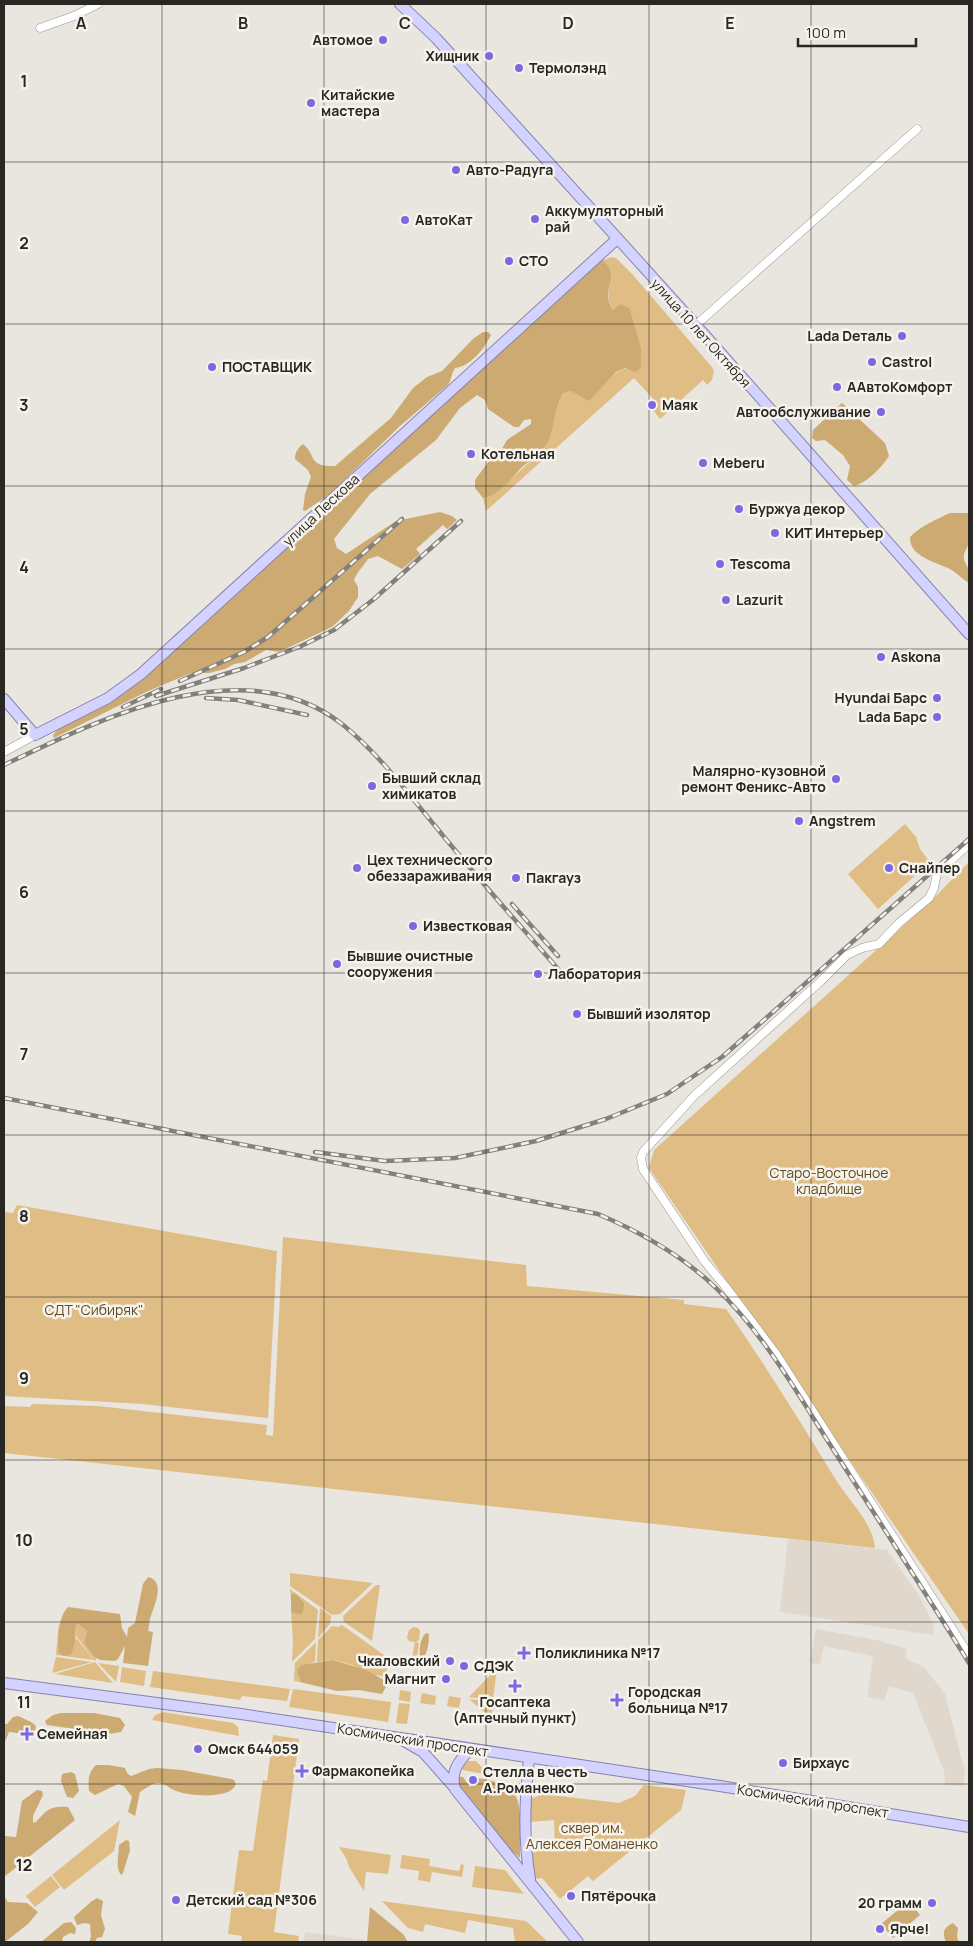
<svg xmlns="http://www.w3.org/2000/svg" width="973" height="1946" font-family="Manrope,sans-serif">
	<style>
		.built { fill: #e0d8cd }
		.green { fill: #dfbd84 }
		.forest { fill: #ccaa71 }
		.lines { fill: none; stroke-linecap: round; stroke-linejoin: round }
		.minor-casing { stroke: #9c9893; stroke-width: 9 }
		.major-casing { stroke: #8683b2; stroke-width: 12 }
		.minor { stroke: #fff; stroke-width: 8 }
		.major { stroke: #d4d2fe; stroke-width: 10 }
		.rail-casing { stroke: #83817c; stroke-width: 4.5 }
		.rail { stroke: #f6f2ec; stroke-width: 2.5; stroke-dasharray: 8; stroke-linecap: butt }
		.grid { fill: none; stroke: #282724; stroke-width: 1; stroke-opacity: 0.55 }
		.poi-dot { fill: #7b69e4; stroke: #f6f2ec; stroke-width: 2 }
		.labels { text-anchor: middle; stroke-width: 5; stroke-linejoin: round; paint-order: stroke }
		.poi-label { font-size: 14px; font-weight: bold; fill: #282724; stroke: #f6f2ec; text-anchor: start }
		.street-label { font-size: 14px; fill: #282724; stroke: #f6f2ec }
		.park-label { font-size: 14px; fill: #634b1f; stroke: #f6f2ec }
		.grid-label { font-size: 16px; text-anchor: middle; font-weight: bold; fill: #282724; stroke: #f6f2ec; stroke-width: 5; stroke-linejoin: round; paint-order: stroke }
	</style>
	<rect width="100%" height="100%" fill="#e9e5df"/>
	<path class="built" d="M788,1539L887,1550L920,1597L934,1626L933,1635L780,1612Z
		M816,1629L876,1640L907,1649L905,1658L924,1667L945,1694L965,1772L963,1786L945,1785L944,1771L913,1693L889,1686L884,1700L867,1697L873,1656L824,1646L820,1664L810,1663Z
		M305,1932L365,1940L364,1942H304Z"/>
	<path class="green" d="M612,257L616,258L633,275L711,366L714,371L712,380L707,385L703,380L660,419L651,407L656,402L634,378L486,511L483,498L488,497L502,487L545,448L557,403L563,392L571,391L589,400C601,391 613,368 630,368L635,328L630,309L618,308L613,310C599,286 624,279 603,260Z
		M905,824L916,837L920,849L930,862L878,909L848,874Z
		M969,862V1634L649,1168L654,1150L932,900Z
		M17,1205L277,1251L268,1418L143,1404L4,1396V1212L13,1213Z
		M283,1237L526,1265L527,1286L684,1300V1304L726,1309C765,1364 800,1422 836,1480C849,1501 873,1523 875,1548L4,1453V1406L30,1407L32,1404L98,1406L267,1425L266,1435L273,1436Z
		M290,1573L373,1583L340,1614L332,1615L290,1586Z
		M376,1585H380L372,1641L344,1622L343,1616Z
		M290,1589L318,1610L315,1639L292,1662L293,1640L291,1611L293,1613Z
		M320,1608L331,1616L330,1624L318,1638Z
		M59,1622V1653L71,1655L76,1638L94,1660L56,1655Z
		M79,1623L87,1631L84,1643L97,1658L95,1661L76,1636V1624Z
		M342,1625L388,1658L386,1677L371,1674L352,1665L334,1660L317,1662L318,1640L332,1626L338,1627Z
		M413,1627L418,1628L420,1631L419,1640L416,1642L419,1643L417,1658H412L415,1642L409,1641L407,1638L409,1630Z
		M316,1642L315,1662H313L298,1678L300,1682L294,1681L295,1663Z
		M56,1657L92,1662L52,1673Z
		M95,1662L113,1683L55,1674Z
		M98,1663L119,1666L116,1682Z
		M122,1667L146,1671L144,1686L120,1682Z
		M497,1668L493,1700L469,1697Z
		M153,1671L290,1689L287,1701L242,1696L240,1700L150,1687Z
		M293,1689L391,1702L388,1722L289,1707Z
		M400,1690L411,1692L410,1702L399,1700Z
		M422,1693L436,1696L435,1705L420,1703Z
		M449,1696L461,1698L459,1708L447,1706Z
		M469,1699L493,1702L492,1714L484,1712Z
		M399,1703L410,1704L407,1724L396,1723Z
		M163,1712L233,1723L238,1727L239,1736L152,1720L155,1715Z
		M273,1735L299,1739L274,1932L299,1936L298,1942H241L242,1936L228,1934L239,1850L253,1851L263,1780L267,1781Z
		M467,1761H476L489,1775L463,1770L460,1766Z
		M644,1785L686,1790L681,1810L593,1881L588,1876L560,1899L542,1878L535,1879L531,1853L555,1847L554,1820L530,1822L528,1804L531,1799L542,1794L619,1803L635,1796Z
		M120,1820L114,1851L64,1890L52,1875Z
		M339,1847L391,1855L388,1874L366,1872L364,1891L349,1867L347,1860Z
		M402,1855L430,1859L429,1866L459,1871L461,1864L464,1865L462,1877L432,1872L430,1882L418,1880L419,1871L400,1868Z
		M475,1866L505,1870L524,1894L472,1887Z
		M51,1876L60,1887L35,1907L26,1896Z
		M382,1901L526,1921L548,1942H515L513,1928L468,1920L465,1933L425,1924L423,1932L408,1928Z"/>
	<path class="forest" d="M603,260C624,280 598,286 613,310L621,304L630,309L641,349V367L636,372L625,368L616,372L589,401L571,391L563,393C552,411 556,431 545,447C540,455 529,461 522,467C512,477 498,497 483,498L475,488V480L489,461L500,452L507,440L531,424V419L524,420L519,427H514L488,409L485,400L477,395L460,408L436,440L370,494L334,539L337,548L346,554L396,521L440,512L452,516L457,520L447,529L443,525L416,549L420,554L402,569L378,556L368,559C363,567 357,572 354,580L358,587V597L349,611L332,627L279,652L266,650L245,662L234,664L225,669L209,673H191L146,692L54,738L53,735L61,726L116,696L598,262Z
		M483,332H488L491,335C485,348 470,367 455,368C451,374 452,379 448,385L400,426L329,495L305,511L303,510L305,494L311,477L308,470L295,459C295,452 298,448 303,444C317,455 307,467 335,466L391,418L413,388L427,377L442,371L474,338Z
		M842,403L885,443L889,456C882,467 867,483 854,486L847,480L850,466L843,455L825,440L816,441L812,438L813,430Z
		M950,513H969V543L964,554V560L969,570V583C962,579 957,573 950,569C936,562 909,557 910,537C921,526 935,520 950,513Z
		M148,1577C167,1581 153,1608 150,1619C149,1623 149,1627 148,1631L153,1632L148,1666L123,1663L125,1646L118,1659L115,1661L100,1660L94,1656L84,1643L87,1631L79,1624H76L75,1643L71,1655L64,1656L59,1653C57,1640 58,1617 68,1607L120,1614L122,1628L127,1637L128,1628L135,1623L143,1584Z
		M291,1594H296L304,1603L303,1612L301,1614L293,1613L291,1611Z
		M426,1633L429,1634C429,1642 428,1655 421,1659H420C419,1650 420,1638 426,1633Z
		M333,1660L366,1670L386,1681L387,1685L382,1694L359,1690L337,1691L300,1682L297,1670L302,1665Z
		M61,1713H94L120,1718L125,1725L121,1732L109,1734L47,1725L45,1721L53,1715Z
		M18,1716L31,1722L36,1726L34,1735L9,1732L4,1744V1724H7L13,1717Z
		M96,1765H109L125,1768L127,1773L131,1776L149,1769L157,1768L182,1770L231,1779L234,1780L236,1784C230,1800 190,1796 176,1791C170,1789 165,1783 158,1783C152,1783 145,1789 140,1792L135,1816L128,1812L132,1797L124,1786L118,1784L95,1795L89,1791C88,1780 88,1773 96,1765Z
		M71,1772L75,1774L79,1791L73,1798L67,1797L61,1781L62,1774Z
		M457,1776L463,1777L470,1787L477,1780V1778C491,1780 512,1784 517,1799C522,1810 520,1845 520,1858L505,1845L461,1788Z
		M37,1790L42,1791L43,1795L33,1816V1823L36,1822C48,1809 50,1806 68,1807L75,1820L4,1877V1836L16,1837L22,1801Z
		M126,1840L129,1841L130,1850L123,1873L121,1875C115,1867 119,1855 119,1845Z
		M4,1896L8,1902L27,1903L38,1912L28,1924L5,1942H4Z
		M97,1898L103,1901L101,1915L105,1929L102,1937L97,1938L95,1942H89L91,1937L90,1924L84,1923L77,1925L74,1917L92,1901Z
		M909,1901L920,1915L893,1938L881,1924Z
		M370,1907L403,1934L408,1942H367Z
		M71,1922L76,1928L75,1934L70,1933L63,1937L62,1942H41L64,1923Z
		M953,1923L958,1928L957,1937L959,1942H946C942,1933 943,1928 953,1923Z"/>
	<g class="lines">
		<g class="minor-casing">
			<path id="minor" d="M40,28L74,16L98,4
				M696,325L917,129
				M4,752L35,735
				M969,844L937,873L934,888L929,898L899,923L879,944L862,948L847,955L822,980L694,1096L643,1152L641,1158L643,1169L705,1262L725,1286L776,1354L969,1655"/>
		</g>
		<g class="major-casing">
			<path id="major" d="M400,4L436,38L696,325L969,634
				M4,699L35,735L108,698L141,674L617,239
				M4,1683L241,1714L720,1786L969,1827
				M404,1741L423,1752L454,1787
				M470,1749C459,1761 450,1771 455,1789L578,1942
				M529,1758C525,1799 523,1838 530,1879"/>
		</g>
		<use href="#minor" class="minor"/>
		<use href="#major" class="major"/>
		<g class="rail-casing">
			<path id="rail" d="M180,681L244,652L268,637L402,519
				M156,696L244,668L299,647L334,630L374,599L461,521
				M206,698L238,700L307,715
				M123,707L161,689
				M4,765C100,719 243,647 342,724C379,754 406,791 436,827C478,879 523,929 567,979
				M512,904L558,956
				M4,1098L598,1214C640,1232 682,1255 716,1288C762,1332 795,1389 829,1443C876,1516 923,1589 969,1663
				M315,1152L385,1161L455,1158L536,1141L606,1119L667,1094L722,1057L969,839"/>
		</g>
		<use href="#rail" class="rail"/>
	</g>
	<path class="grid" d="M162,4V1942M324,4V1942M486,4V1942M649,4V1942M811,4V1942M4,162H969M4,324H969M4,486H969M4,649H969M4,811H969M4,973H969M4,1135H969M4,1297H969M4,1460H969M4,1622H969M4,1784H969"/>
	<g class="poi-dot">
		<circle cx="383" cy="40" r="5"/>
		<circle cx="489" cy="56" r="5"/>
		<circle cx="519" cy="68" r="5"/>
		<circle cx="311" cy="103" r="5"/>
		<circle cx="456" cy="170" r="5"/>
		<circle cx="535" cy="219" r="5"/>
		<circle cx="405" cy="220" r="5"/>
		<circle cx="509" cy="261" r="5"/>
		<circle cx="902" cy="336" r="5"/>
		<circle cx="872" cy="362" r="5"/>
		<circle cx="212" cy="367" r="5"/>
		<circle cx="837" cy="387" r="5"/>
		<circle cx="652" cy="405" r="5"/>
		<circle cx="881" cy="412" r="5"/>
		<circle cx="471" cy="454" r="5"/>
		<circle cx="703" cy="463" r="5"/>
		<circle cx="739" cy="509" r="5"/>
		<circle cx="775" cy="533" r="5"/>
		<circle cx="720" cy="564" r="5"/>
		<circle cx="726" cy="600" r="5"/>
		<circle cx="881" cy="657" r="5"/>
		<circle cx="937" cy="698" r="5"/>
		<circle cx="937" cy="717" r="5"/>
		<circle cx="836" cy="779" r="5"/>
		<circle cx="372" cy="786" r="5"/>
		<circle cx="799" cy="821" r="5"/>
		<circle cx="357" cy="868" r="5"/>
		<circle cx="889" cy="868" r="5"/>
		<circle cx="516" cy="878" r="5"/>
		<circle cx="413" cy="926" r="5"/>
		<circle cx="337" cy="964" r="5"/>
		<circle cx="538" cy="974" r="5"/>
		<circle cx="577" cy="1014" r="5"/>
		<path d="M521.5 1645.5h5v5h5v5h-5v5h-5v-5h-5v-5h5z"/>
		<circle cx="450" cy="1661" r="5"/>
		<circle cx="464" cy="1666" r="5"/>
		<circle cx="446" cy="1679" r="5"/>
		<path d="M512.5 1678.5h5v5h5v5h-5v5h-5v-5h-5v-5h5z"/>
		<path d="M614.5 1692.5h5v5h5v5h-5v5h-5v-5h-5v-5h5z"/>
		<path d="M24.5 1726.5h5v5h5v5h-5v5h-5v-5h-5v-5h5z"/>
		<circle cx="198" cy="1749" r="5"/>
		<circle cx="783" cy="1763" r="5"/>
		<path d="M299.5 1763.5h5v5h5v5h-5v5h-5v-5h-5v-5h5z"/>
		<circle cx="473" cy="1780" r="5"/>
		<circle cx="571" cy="1896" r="5"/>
		<circle cx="176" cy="1900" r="5"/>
		<circle cx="932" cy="1903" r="5"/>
		<circle cx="880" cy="1929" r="5"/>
	</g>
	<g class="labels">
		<g class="poi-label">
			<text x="373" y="45" text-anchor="end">Автомое</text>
			<text x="479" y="61" text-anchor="end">Хищник</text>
			<text x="529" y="73">Термолэнд</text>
			<text x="321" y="100">Китайские<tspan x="321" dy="16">мастера</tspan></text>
			<text x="466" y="175">Авто-Радуга</text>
			<text x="545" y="216">Аккумуляторный<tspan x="545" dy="16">рай</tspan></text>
			<text x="415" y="225">АвтоКат</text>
			<text x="519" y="266">СТО</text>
			<text x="892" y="341" text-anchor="end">Lada Dеталь</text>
			<text x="882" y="367">Castrol</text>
			<text x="222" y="372">ПОСТАВЩИК</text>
			<text x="847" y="392">ААвтоКомфорт</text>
			<text x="662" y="410">Маяк</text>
			<text x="871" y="417" text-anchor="end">Автообслуживание</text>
			<text x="481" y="459">Котельная</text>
			<text x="713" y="468">Meberu</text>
			<text x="749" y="514">Буржуа декор</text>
			<text x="785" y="538">КИТ Интерьер</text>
			<text x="730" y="569">Tescoma</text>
			<text x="736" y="605">Lazurit</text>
			<text x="891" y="662">Askona</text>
			<text x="927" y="703" text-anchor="end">Hyundai Барс</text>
			<text x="927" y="722" text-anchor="end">Lada Барс</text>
			<text x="826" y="776" text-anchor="end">Малярно-кузовной<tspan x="826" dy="16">ремонт Феникс-Авто</tspan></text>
			<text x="382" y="783">Бывший склад<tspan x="382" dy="16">химикатов</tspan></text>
			<text x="809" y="826">Angstrem</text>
			<text x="367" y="865">Цех технического<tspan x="367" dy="16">обеззараживания</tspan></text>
			<text x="899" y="873">Снайпер</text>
			<text x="526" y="883">Пакгауз</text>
			<text x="423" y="931">Известковая</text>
			<text x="347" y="961">Бывшие очистные<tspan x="347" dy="16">сооружения</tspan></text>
			<text x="548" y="979">Лаборатория</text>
			<text x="587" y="1019">Бывший изолятор</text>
			<text x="535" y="1658">Поликлиника №17</text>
			<text x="440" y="1666" text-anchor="end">Чкаловский</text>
			<text x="474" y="1671">СДЭК</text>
			<text x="436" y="1684" text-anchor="end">Магнит</text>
			<text x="628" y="1697">Городская<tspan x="628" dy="16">больница №17</tspan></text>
			<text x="515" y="1707" text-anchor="middle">Госаптека<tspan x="515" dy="16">(Аптечный пункт)</tspan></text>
			<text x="37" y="1739">Семейная</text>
			<text x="208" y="1754">Омск 644059</text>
			<text x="793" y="1768">Бирхаус</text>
			<text x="312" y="1776">Фармакопейка</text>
			<text x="483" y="1777">Стелла в честь<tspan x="483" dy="16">А.Романенко</tspan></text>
			<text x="581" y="1901">Пятёрочка</text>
			<text x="186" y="1905">Детский сад №306</text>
			<text x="922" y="1908" text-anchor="end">20 грамм</text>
			<text x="890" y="1934">Ярче!</text>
		</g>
		<g class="street-label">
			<text transform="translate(701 333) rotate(48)" y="5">улица 10 лет Октября</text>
			<text transform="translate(321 510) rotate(-43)" y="5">улица Лескова</text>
			<text transform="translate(413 1740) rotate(9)" y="5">Космический проспект</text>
			<text transform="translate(813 1801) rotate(9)" y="5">Космический проспект</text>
		</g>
		<g class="park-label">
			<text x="829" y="1178">Старо-Восточное<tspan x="829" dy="16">кладбище</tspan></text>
			<text x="94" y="1315">СДТ "Сибиряк"</text>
			<text x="592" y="1833">сквер им.<tspan x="592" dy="16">Алексея Романенко</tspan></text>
		</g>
	</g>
	<g class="grid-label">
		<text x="81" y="29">A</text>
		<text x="243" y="29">B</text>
		<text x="405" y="29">C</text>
		<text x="568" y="29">D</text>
		<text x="730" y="29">E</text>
		<text x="24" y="87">1</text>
		<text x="24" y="249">2</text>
		<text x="24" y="411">3</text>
		<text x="24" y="573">4</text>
		<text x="24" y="735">5</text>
		<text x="24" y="898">6</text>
		<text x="24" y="1060">7</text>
		<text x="24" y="1222">8</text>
		<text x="24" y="1384">9</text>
		<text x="24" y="1546">10</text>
		<text x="24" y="1708">11</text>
		<text x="24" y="1871">12</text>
	</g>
	<rect width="973" height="1946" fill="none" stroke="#282724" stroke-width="10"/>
	<path d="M798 38v8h118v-8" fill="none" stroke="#282724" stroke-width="2.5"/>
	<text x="806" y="38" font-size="15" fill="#282724" stroke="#f6f2ec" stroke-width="4" paint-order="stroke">100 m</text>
</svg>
